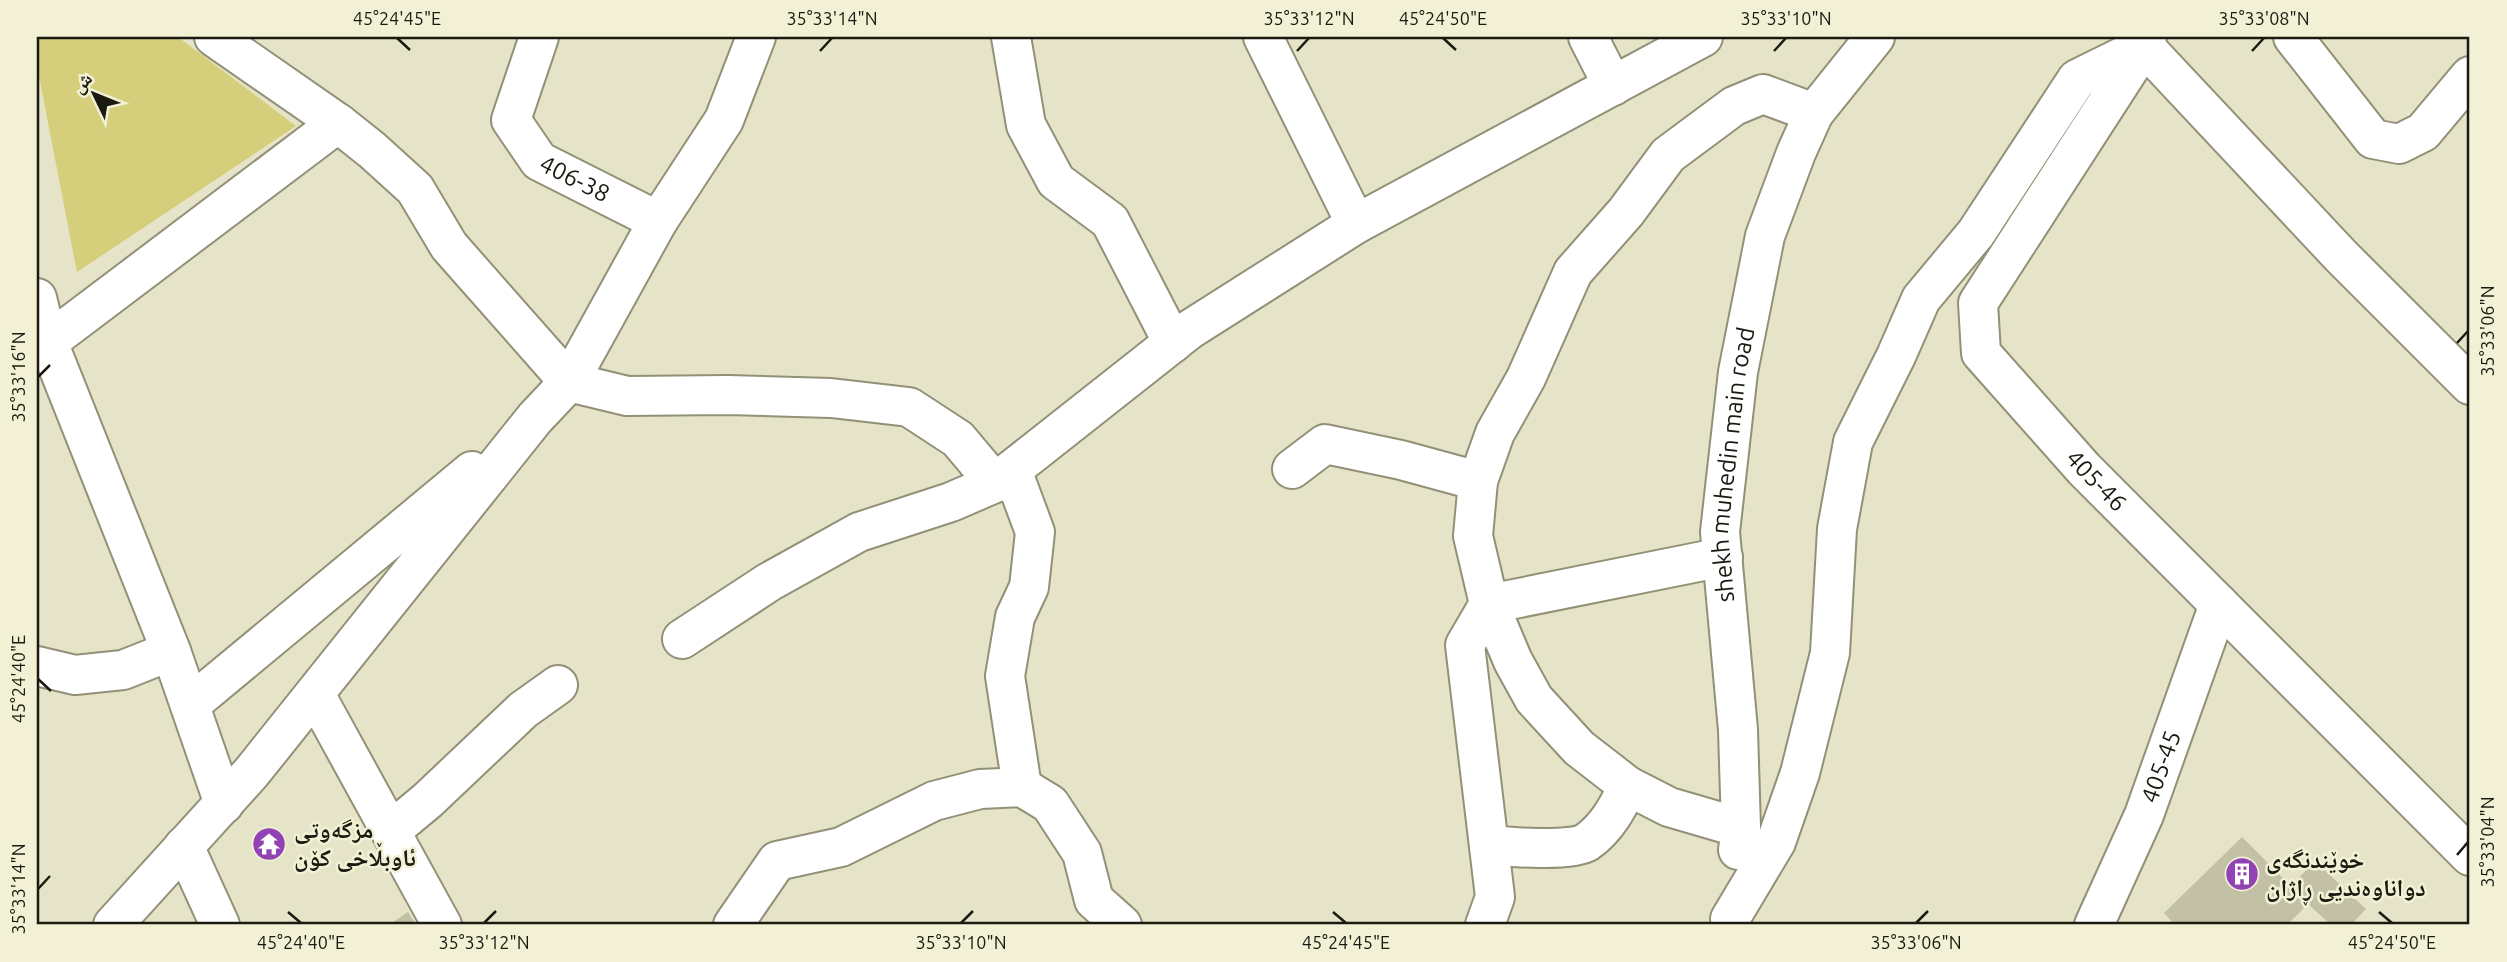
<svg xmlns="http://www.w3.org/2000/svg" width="2507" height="962" font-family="Ubuntu,'Noto Naskh Arabic',sans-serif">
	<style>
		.green { fill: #d5ce7a }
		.building { fill: #c2c0a5 }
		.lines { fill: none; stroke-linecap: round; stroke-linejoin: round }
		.minor-casing { stroke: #929077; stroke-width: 42 }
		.minor { stroke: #fff; stroke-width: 38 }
		.ticks { fill: none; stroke: #1b1a10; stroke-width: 2.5 }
		.labels { text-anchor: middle; stroke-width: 5; stroke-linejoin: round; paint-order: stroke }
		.street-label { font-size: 24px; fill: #1b1a10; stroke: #f3f1d5 }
		.poi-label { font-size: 24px; font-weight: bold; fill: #1b1a10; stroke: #f3f1d5; text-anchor: start }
		.neatline { fill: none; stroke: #1b1a10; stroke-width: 2.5 }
		.ticks-label { font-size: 18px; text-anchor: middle; fill: #1b1a10 }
	</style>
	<rect width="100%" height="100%" fill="#e5e4c8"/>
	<path class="green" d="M37,37H178L296,126L77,272L37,66Z"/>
	<path class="building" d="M2242,837L2291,886L2315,861L2366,909L2351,925H2331L2308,904L2287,925H2175L2164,913Z
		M408,912L416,925H389Z"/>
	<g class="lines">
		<g class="minor-casing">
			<g id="minor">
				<path d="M214,37L338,123L372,150L415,189L449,246L569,382L627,396L728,395L831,398L909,407L958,439L995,483"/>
				<path id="s1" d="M539,37L511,120L539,161L658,221"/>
				<path d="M1011,37L1026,125L1056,181L1110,221L1173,343"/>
				<path d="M1263,37L1356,224"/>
				<path d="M1588,37L1613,86"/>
				<path d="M2147,37L2144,46L2341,256L2470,385"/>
				<path d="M2293,37L2373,139L2399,144L2423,132L2470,76"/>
				<path id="s2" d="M2144,46L1978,303L1981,353L2084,469L2470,856"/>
				<path d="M37,298L48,342L171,651L224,804"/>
				<path d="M48,342L338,123"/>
				<path d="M1292,469L1325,444L1401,460L1478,481"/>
				<path d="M1012,470L1035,532L1029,587L1015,617L1005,676L1022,787"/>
				<path d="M682,639L769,582L859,532L951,502L995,483L1189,330L1356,224L1703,37"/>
				<path d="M37,666L75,675L123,670L171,651"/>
				<path d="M315,694L442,925"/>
				<path d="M191,704L472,471"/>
				<path d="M1741,828L1669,807L1628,786L1579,748L1534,699L1513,661L1489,604L1473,536L1478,481L1495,433L1526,378L1573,272L1626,212L1668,155L1734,106L1763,94L1814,113"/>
				<path d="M392,830L428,800L523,710L558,685"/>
				<path d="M1489,845C1508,847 1572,852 1587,842C1607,828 1618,807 1628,786"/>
				<path d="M184,846L220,925"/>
				<path id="s3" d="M1738,850L1741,828L1738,730L1720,532L1738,372L1765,236L1796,153L1814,113L1875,37"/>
				<path d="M1730,919L1776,842L1800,773L1830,653L1837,529L1853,442L1896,356L1921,299L1976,233L2077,79L2144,46"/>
				<path d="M113,925L251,773L535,418L569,382L658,221L724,120L756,37"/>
				<path d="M733,925L777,861L841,847L934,801L980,789L1022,787L1050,804L1082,853L1094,900L1122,925"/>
				<path d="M1485,925L1495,897L1465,645L1489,604L1723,557"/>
				<path id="s4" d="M2094,925L2144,815L2219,604"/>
			</g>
		</g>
		<use href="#minor" class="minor"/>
	</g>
	<path class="ticks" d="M397,38L410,50M1443,38L1456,50M820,51L832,38M1297,51L1309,38M1774,51L1786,38M2252,51L2264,38M2457,343L2468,331M38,377L50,365M38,679L51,691M2457,855L2468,842M38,889L50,876M288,912L301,923M1333,912L1346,923M2379,912L2392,923M484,923L496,911M961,923L973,911M1916,923L1928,911"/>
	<defs>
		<g id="temple-disc" transform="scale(1.75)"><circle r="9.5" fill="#9243b3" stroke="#f3f1d5"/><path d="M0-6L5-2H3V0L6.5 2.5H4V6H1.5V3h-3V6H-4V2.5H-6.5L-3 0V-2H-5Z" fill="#fff"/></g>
		<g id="building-disc" transform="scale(1.75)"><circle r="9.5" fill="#9243b3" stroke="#f3f1d5"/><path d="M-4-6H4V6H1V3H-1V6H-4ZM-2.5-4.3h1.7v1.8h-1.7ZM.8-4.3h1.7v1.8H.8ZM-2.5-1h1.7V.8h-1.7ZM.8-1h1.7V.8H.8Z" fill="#fff"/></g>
	</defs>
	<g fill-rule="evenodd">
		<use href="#temple-disc" x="269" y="844"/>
		<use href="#building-disc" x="2242" y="874"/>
	</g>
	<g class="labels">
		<g class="street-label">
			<text dy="8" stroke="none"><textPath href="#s1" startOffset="177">406-38</textPath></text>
			<text dy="8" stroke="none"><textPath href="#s3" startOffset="387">shekh muhedin main road</textPath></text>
			<text dy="8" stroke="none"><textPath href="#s2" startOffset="528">405-46</textPath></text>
			<text dy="8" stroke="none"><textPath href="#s4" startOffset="172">405-45</textPath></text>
		</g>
		<g class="poi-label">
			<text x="294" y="838">مزگەوتی<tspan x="294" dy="28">ئاوبڵاخی کۆن</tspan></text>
			<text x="2266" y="868">خوێندنگەی<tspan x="2266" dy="28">دواناوەندیی ڕاژان</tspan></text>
		</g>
	</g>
	<rect width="2507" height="962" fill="none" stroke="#f3f1d5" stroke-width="77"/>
	<g transform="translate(94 94) rotate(313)" stroke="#f3f1d5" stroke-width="5" paint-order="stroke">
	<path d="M0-5L12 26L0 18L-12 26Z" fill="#1b1a10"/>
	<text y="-10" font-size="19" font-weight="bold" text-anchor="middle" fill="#1b1a10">ش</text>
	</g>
	<rect x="38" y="38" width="2430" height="885" class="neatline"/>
	<g class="ticks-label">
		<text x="397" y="25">45°24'45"E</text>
		<text x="832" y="25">35°33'14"N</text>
		<text x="1309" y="25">35°33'12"N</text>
		<text x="1443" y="25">45°24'50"E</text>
		<text x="1786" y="25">35°33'10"N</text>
		<text x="2264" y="25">35°33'08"N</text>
		<text transform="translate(2488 331) rotate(-90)" y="6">35°33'06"N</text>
		<text transform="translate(19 377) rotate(-90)" y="6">35°33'16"N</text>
		<text transform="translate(19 679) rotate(-90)" y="6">45°24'40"E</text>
		<text transform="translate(2488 842) rotate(-90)" y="6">35°33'04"N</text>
		<text transform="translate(19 889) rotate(-90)" y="6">35°33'14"N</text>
		<text x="301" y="949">45°24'40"E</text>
		<text x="484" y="949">35°33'12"N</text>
		<text x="961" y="949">35°33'10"N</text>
		<text x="1346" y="949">45°24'45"E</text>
		<text x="1916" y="949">35°33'06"N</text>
		<text x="2392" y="949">45°24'50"E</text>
	</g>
</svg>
